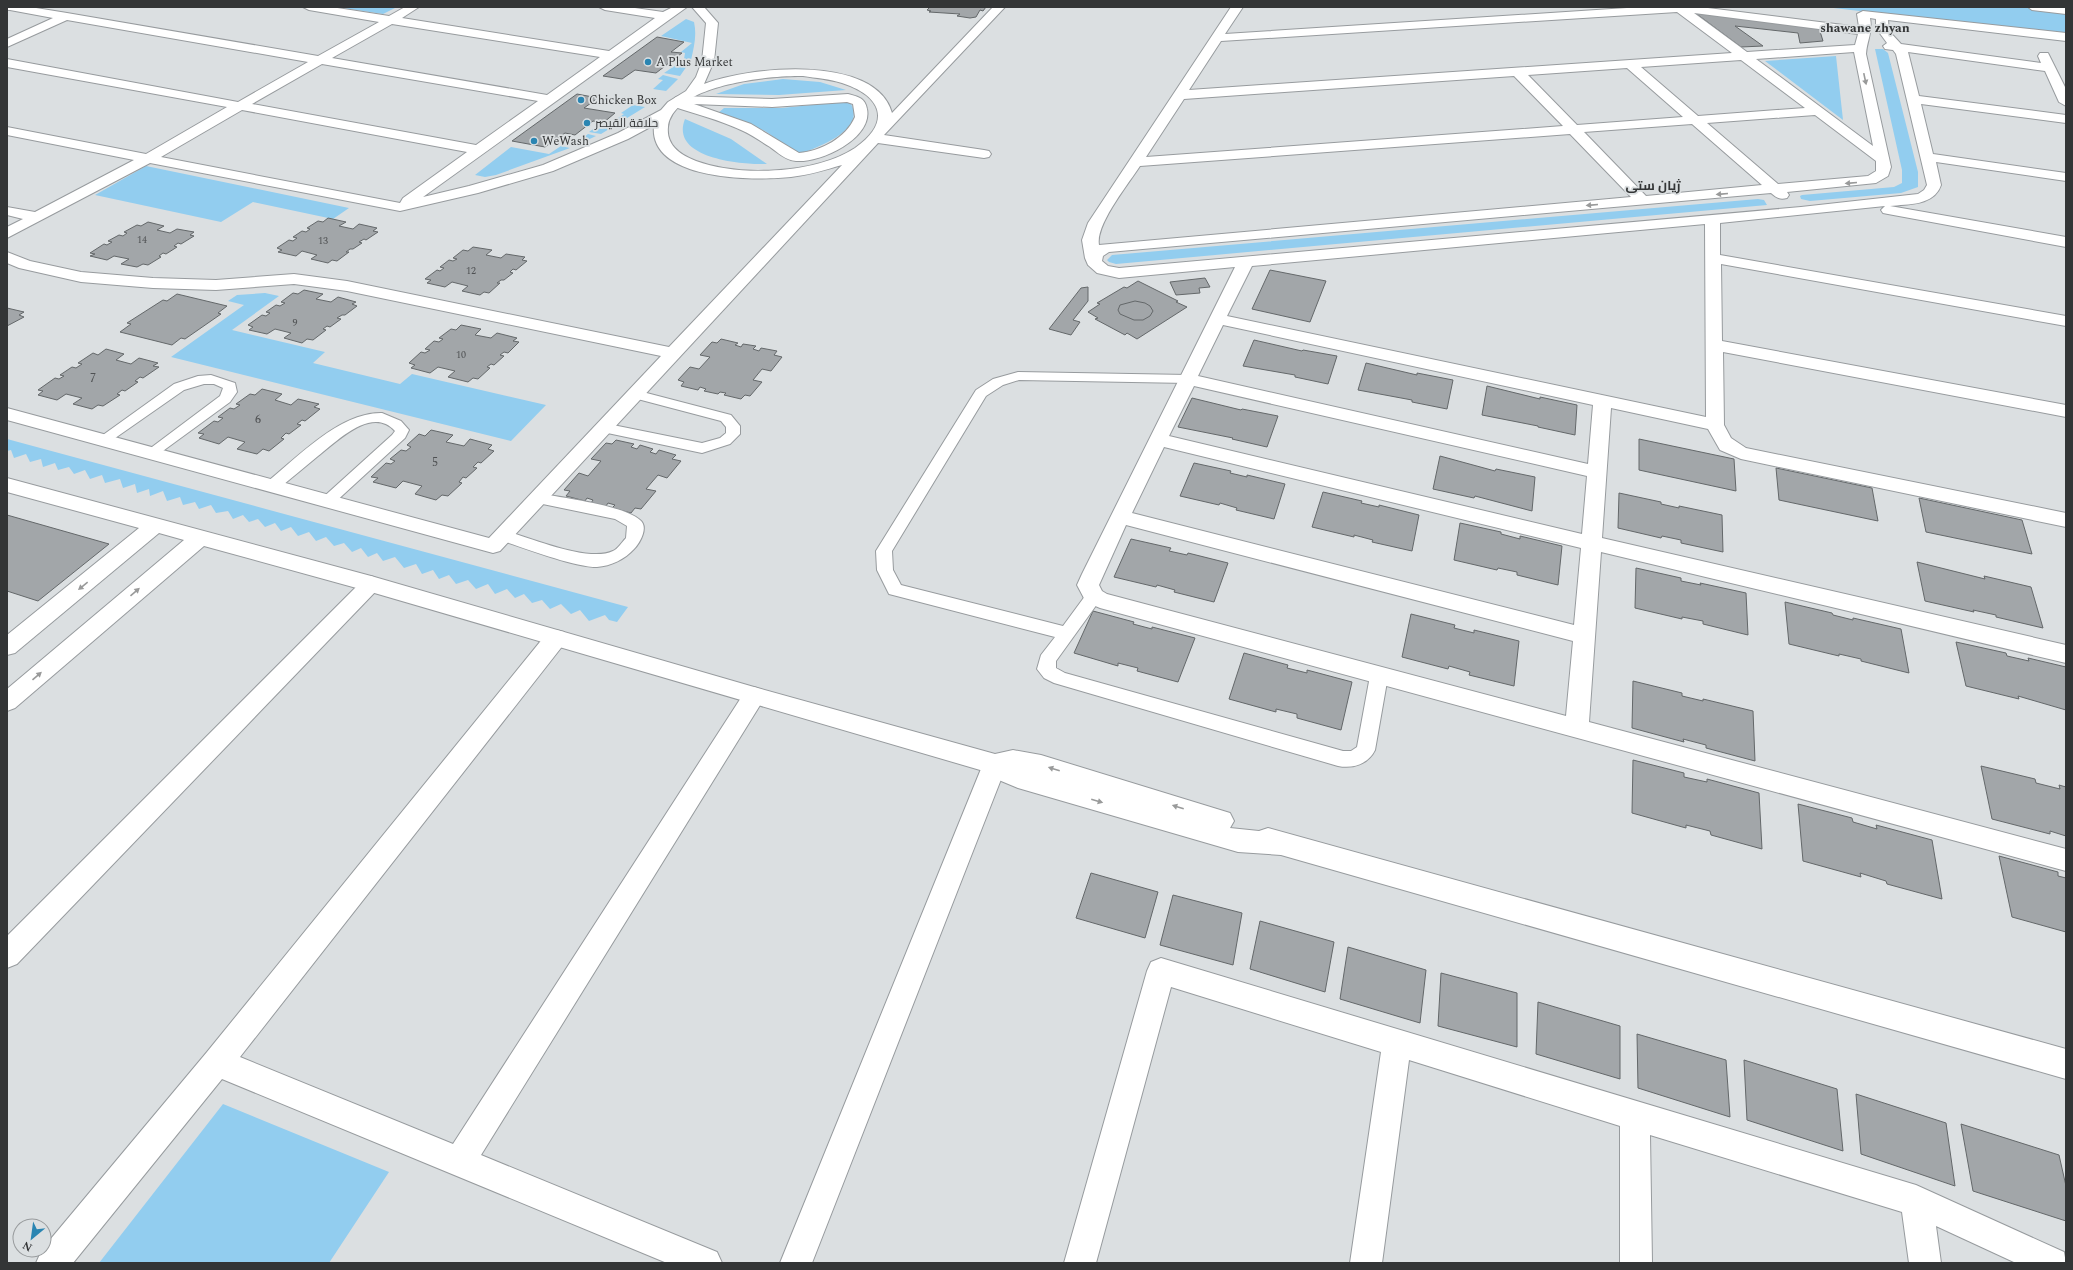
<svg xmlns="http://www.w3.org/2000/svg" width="2073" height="1270" font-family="Spectral,Cairo,serif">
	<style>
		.green { fill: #92cdef }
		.building { fill: #a2a6a9; stroke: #64686a }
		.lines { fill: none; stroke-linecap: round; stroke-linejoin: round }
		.service-casing { stroke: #979b9e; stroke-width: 2 }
		.pedestrian-casing { stroke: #979b9e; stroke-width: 2 }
		.minor-casing { stroke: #979b9e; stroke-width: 2 }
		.tertiary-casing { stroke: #979b9e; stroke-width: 2 }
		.service { fill: #fff; fill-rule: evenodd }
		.pedestrian { fill: #fff; fill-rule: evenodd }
		.minor { fill: #fff; fill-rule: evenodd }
		.tertiary { fill: #fff; fill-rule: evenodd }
		.oneway { fill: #999a9a }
		.poi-dot { fill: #2a85b2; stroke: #dbdfe1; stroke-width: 1.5 }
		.labels { text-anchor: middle; stroke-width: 3.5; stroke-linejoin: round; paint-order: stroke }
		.far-number-label { font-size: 10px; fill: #4f5153 }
		.far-poi-label { font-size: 12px; fill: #333536; stroke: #dbdfe1; text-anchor: start }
		.number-label { font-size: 12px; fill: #4f5153 }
		.far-neighbourhood-label { font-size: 13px; font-weight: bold; fill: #333536; stroke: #dbdfe1 }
	</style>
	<rect width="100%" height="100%" fill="#dbdfe1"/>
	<path class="green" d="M336,7H397L383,14Z
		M1825,7H2066V35Z
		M686,19L694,22C697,35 694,47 691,60L684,59L685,53L681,52L692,43L661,36Z
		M1875,49H1883L1888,53L1918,172V187L1901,193L1810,201L1801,199L1800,196L1802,195L1894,187L1902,183V170Z
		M1836,56L1843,120L1765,61Z
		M682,61L689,63L680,76L664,73Z
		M663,75L678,79L666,91L653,89L663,80L658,79Z
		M783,79L820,82L846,90L779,95L716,94L744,84Z
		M849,101C870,129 817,148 799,154L765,131L718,113L724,108H782Z
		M633,105L645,107L601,134L589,132L596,127L602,129L624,114L621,113Z
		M685,119L731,139L767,164C744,165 669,159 685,119Z
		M588,134L596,136L575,146L563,143L569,139L579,141Z
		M561,146L570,148L496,175L485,177L475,175L511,147L549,154Z
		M146,166L349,208L333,219L253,202L221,222L95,195Z
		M1758,199L1764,200L1767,205L1116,264L1109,262L1107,260L1112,255Z
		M265,293L279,296L232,330L325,352L313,363L400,384L412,374L546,405L511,441L171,357L244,305L228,301L237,295Z
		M7,439L628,607L617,622L609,620L605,615L589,621L580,610L571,614L561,604L550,609L542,600L532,603L524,594L515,598L507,589L495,594L488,584L476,589L468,580L456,584L449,575L439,579L433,570L422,574L416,564L404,568L395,557L383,561L377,553L368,557L361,548L352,552L344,543L334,546L326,537L316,541L309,532L298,536L291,527L281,531L275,523L265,527L258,519L249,522L243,515L233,519L228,511L216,513L211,505L199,509L195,502L183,505L180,497L167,501L163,491L150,496L149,489L137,493L135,484L123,488L120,479L105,483L102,475L90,479L85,470L74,474L69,467L58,470L55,463L43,467L41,459L30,462L26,454L14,458L11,450L7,451Z
		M223,1104L389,1172L329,1263H99Z"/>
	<path class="building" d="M930,7H986L983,11L980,10L976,17L970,18L957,16L960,14L929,12L931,11L927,10Z
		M1694,12L1819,28L1823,41L1800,43L1798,33L1735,26L1763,46L1741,47Z
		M657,37L684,42L671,52L682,53L656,73L635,70L622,79L603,76Z
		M577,94L598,98L584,108L615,113L603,123L593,121L575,135L565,133L545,147L512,141Z
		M328,218L346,222L339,226L353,229L359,224L377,228L373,231L378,232L366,240L364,239L359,242L362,243L353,249H350L346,252H349L337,261L332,260L328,263L311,259L317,255L302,251L296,256L278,252L282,250L277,248L289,240L293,241L297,238L293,237L302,231L306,232L310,229L307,228L318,221L323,222Z
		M148,222L164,226L157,230L170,233L177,229L194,232L190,235L194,236L181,244L178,243L174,246L177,247L166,254L163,253L159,256L161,257L148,265L143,264L137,267L121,264L129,259L114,256L107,260L90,256L95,254L90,253L104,244L107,245L112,242L108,241L119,235L123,236L127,233L124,232L137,225L141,226Z
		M473,247L492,250L486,255L501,258L506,254L525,257L522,260L527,261L516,270L513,269L510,272L513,273L504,280H501L497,283H500L489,293L484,292L480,295L462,291L468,286L452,282L445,287L427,283L431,280L425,279L437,270L440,271L444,268L440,267L449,260L453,261L457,259L453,258L463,250L468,251Z
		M1270,270L1326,281L1310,322L1252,309Z
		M1205,278L1210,287L1199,288L1200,293L1176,295L1170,282Z
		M1138,281L1178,301L1176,302L1187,307L1137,339L1127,333L1125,335L1095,319L1098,318L1088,312L1100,304L1097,303L1124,287L1127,288Z
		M1088,287V301L1073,320L1080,322L1071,335L1049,329L1081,288Z
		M304,290L323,294L316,299L331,302L338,297L356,302L352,304L357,306L345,315H342L337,318L341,319L330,327L327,326L323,329L326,330L313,340L307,339L302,343L284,338L291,333L275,329L267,334L249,330L253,327L248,325L262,315L266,316L270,313L266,312L276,305L280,306L285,303L281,302L293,293L298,294Z
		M177,294L227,306L218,313L221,314L185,339L181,338L172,345L120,332L131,324L127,323L163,300L167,301Z
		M1135,301L1145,303L1150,306L1153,311L1150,316L1143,320H1134L1120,314L1118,310L1120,305Z
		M7,308L24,312L19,315L24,317L7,326Z
		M461,325L481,329L475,335L491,338L497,333L517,338L513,341L519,342L508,353L504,352L500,355L504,356L494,365L491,364L487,367L490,368L478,379L473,378L468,382L448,377L455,371L438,367L430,373L411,368L415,365L409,363L421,352L425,353L430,350L425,349L434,341L439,342L443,339L439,338L451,329L456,330Z
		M721,339L738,343L735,345L741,347L743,344L756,346L753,349L759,351L761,348L777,351L774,355L782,357L771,371L762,369L753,380L762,382L750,396L745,395L741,399L724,395L726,393L720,392L718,394L704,391L706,389L700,387L698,390L681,386L684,382L678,380L690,367L699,369L710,357L700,355L712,342L717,343Z
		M1254,340L1302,351L1303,350L1337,356L1328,384L1295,377V375L1243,366Z
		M106,349L124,354L116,360L131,364L139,358L158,363L153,366L159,367L143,378L140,377L135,381L138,382L125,391L122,390L117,394L120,395L103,406L98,405L92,409L73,404L82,398L66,394L57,400L38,395L43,391L38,390L55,378L59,379L64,376L60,375L72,367L76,368L82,364L78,363L93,353L98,355Z
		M1366,363L1417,375V373L1453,380L1447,409L1412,402V400L1358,390Z
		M1487,386L1540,399V397L1577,405L1575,435L1538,427V426L1482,415Z
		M262,389L282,394L275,400L291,405L298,399L319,404L314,407L320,409L305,421L302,420L297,424L301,425L289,434L286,433L281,438L284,439L269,451L263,449L257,454L237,449L245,442L228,437L219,444L199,438L204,434L198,433L214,421L218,422L223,418L218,417L230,408L234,409L240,405L236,404L250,394L255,395Z
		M1192,398L1241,410L1242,409L1278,416L1267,447L1232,439L1233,438L1178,427Z
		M431,430L453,435L446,442L464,446L470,439L492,445L488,449L494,451L481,463L478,462L473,467L477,468L466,478L463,477L459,482L462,483L448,496L442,495L436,500L415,494L422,486L403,481L396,488L373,482L378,478L371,477L386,463L391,464L395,461L390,459L401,450L406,451L411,447L407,445L419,434L425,436Z
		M1639,439L1734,459L1736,491L1639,470Z
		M616,440L634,444L631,447L637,449L640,445L653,449L650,452L656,454L659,450L676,455L672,459L681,461L667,478L658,475L646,489L656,491L641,509L635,508L631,513L612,508L615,505L608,503L606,506L591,503L593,500L587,498L585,501L566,496L570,491L564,490L579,473L588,476L601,461L591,459L606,443L612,444Z
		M1440,456L1495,471L1496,469L1535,477L1532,511L1475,496L1474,498L1433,489Z
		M1194,463L1231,471L1230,473L1247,477V475L1285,484L1274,519L1236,510L1237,508L1220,503L1219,505L1180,496Z
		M1776,468L1872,488L1878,521L1779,500Z
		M1323,492L1362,501L1361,503L1379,507V505L1419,515L1412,551L1372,542L1373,540L1354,535V537L1312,527Z
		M1619,493L1661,502V504L1679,508V506L1722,515L1723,552L1681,543V540L1662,536L1661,538L1618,528Z
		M1919,498L2022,520L2032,554L1926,532Z
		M7,515L109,544L38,601L7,591Z
		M1460,523L1501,532V534L1520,539V536L1562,546L1558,585L1517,575V572L1498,568L1497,570L1454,560Z
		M1131,539L1171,548L1169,551L1187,555L1188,553L1228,563L1214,602L1174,592L1175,590L1157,585L1156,587L1114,577Z
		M1917,562L1985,579L1984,576L2031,587L2043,628L1996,617V615L1973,610L1974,612L1925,601Z
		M1636,568L1681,578V581L1701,585L1700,583L1746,593L1748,635L1703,624V621L1682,617V619L1635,608Z
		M1785,602L1832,613L1833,615L1853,620V618L1901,629L1909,673L1861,661V659L1839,654V656L1789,644Z
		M1093,611L1134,622L1133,624L1152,629V627L1195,638L1178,682L1137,671L1138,668L1118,663V666L1074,653Z
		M1411,614L1455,625L1454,628L1474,633V630L1519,641L1514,686L1469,675L1470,672L1449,666L1448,669L1402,657Z
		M1956,642L2006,653L2007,656L2029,661L2028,658L2066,667V710L2018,696L2019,699L1966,686Z
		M1244,653L1288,665L1287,668L1307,673V670L1352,682L1341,730L1297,718V714L1276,709V712L1229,699Z
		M1633,681L1682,693V696L1703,701V699L1753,711L1755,761L1706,748V745L1683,739L1684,742L1632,728Z
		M1633,760L1684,773V777L1707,782V779L1759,793L1762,849L1711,835L1710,831L1686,825V828L1632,813Z
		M1981,766L2035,779L2036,783L2060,789L2059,785L2066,787V836L2050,831V834L1992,819Z
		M1798,804L1852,818L1853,822L1877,829L1876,825L1932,840L1942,899L1887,884L1886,881L1860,873L1861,877L1803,861Z
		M1999,856L2058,872V876L2066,878V932L2012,917Z
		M1091,873L1158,892L1145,938L1076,918Z
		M1173,895L1242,913L1233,965L1160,945Z
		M1260,921L1334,942L1325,992L1250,969Z
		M1348,947L1426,970L1420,1023L1340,999Z
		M1441,973L1517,993V1047L1438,1026Z
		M1538,1002L1620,1026V1079L1536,1054Z
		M1637,1034L1726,1060L1730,1117L1638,1088Z
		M1744,1060L1837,1089L1843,1151L1747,1120Z
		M1856,1094L1946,1123L1955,1186L1861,1154Z
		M1961,1124L2059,1155L2066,1186V1221L1973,1191Z"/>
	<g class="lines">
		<g class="service-casing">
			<path id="service" d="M2028,7L2066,8V14L2032,10Z
				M1018,372L1188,375L1193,376L1195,379L1193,382L1188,383L1019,380L1003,385L986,396L892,551L893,570L901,585L1063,626L1088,592L1094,590L1100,592L1102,596L1100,600L1056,661V668L1065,673L1343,751H1351L1357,747L1370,676L1373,671L1379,669L1385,671L1388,676L1375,750C1368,764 1353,769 1338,766L1054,683L1044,678L1037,669L1041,655L1055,637L889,594L877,570L876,551L976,390L993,379Z
				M211,375L235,383L237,392L230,402L156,456H146L144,453L220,396L223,388L214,384H204L184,390L108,443H98L96,440L174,384L198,376Z
				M635,390L731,415L740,426V434L730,444L702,453L598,431L596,428L598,425L603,423L702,443L720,438L726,433V427L721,421L630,397L628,394L630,391Z
				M382,413L401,421L409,430L405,438L332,505L327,506L322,505L319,501L392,435L395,431C372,405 336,442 318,456C305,467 291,478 277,490L272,491L267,490L264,486L267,482C298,457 340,412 382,413Z
				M538,493C562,498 623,505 640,520C649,527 640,543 634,549C625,559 611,566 597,567C573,567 522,547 497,539L495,535L497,531L503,530C529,537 588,563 613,551C618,549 622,542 626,538L627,526L615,519L533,502L530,498L533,494Z"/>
		</g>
		<g class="pedestrian-casing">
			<path id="pedestrian" d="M848,94C859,97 865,98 867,109C873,138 821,163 796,161C787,161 777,152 770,147C760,141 751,134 741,130C720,120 695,114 672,106L670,103L676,97L681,96L772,99ZM847,102L853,104L855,117C846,138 821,151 799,153L751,124L694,104L772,107Z"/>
		</g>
		<g class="minor-casing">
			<path id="minor" d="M7,7H30L67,13L318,56L379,22L309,10L303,7H331L389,16L405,7H419L402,18L609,51L655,18L605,10L599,7H628L663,12L673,7H687L423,197L469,186L543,165L618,133L661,110L668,102L686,91L696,77L702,61L706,23L692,7H704L718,23L714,61L704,84C747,67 875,53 892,113L993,7H1005L884,135L984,150L989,151L991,154L989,157L984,158L878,143L500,551L493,553L7,420V408L489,538L661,356L347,291L294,284L216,290L153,288L81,282L19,268L7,263V252L30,261L81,272L153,278L216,280L294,274L347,281L669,347L842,165C825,170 809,175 791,177C755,181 648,181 654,125L628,139L553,171L478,193L400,211L150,163L7,238V227L23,219L7,215V207L35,212L134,160L7,135V127L146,154L227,107L7,67V59L238,102L308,62L67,20L7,47V39L53,18L10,10H7ZM392,24L600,57L547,95L332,58ZM322,64L538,101L476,145L252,104ZM803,76C816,78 830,79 842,83C882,96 892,122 855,148C815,174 739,177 696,161C680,155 666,145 668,127C672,85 770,75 803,76ZM242,110L467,152L403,198L400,203L161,157Z
				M1231,7H1243L1225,34L1642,7H1700L1859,27L1857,14L1863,11L2066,33V41L1888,20L1889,31L1901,44L2041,63L2038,56L2040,53H2048L2066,89V106L2059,102L2045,71L1908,52L1919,96L2066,115V123L1921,104L1933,154L2066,173V181L1936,162L1941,185C1934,206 1908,204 1890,206L2066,237V247L1888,214L1883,213L1881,210L1885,206L1720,223V255L2066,316V326L1721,264L1722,341L2066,405V417L1723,352L1724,425L1731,438L1746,448L2066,513V527L1741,459L1720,450L1708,429L1611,408L1602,538L2066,645V663L1601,552L1589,722L2066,849V871L1100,608L1086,602L1077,585L1082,574L1235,267L1119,278L1097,273L1088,265L1085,258L1082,240L1088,223ZM1677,12L1732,53L1189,90L1221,41ZM1694,13L1858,34L1855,45L1747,52ZM1870,18L1876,19V28L1887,43L1883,46L1885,49L1893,50L1896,54L1927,185L1924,190L1918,194L1801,207L1119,268L1108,266L1102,261L1103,256L1109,252L1771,193C1777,198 1780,200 1787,198L1789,195L1787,192L1876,183L1888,176L1891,167L1866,54C1867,39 1873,33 1870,18ZM1854,52L1873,146L1756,59ZM1741,60L1805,108L1698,116L1641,67ZM1627,68L1683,117L1577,125L1528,75ZM1514,76L1563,126L1146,157L1184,99ZM1815,115L1876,161V171L1868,176L1778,184L1707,123ZM1692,124L1762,185L1646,196L1584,132ZM1570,134L1631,197L1099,245C1095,225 1129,183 1140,166ZM1705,224L1706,417L1227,316L1252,266ZM1223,325L1593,405L1588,464L1198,376ZM1194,386L1587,476L1582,534L1169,436ZM1164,447L1581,548L1574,625L1132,513ZM1126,525L1573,641L1566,716L1107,594L1102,591L1099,585Z
				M371,576L378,579L382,584L378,589L17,964L7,968V936L364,579Z
				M556,630L564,632L567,638L564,644L240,1057L453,1144L746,690L754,687L762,690L766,696L762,702L481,1155L717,1252L722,1263H667L222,1079L73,1263H36L41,1252L44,1250V1247L207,1052L548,632Z
				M995,754L1004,757L1007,764L812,1263H780L983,764L986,757Z
				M1161,958L1916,1185L2064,1252L2066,1263H2016L1936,1226L1941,1263H1909L1902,1212L1650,1135L1652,1263H1620V1126L1409,1060L1382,1263H1350L1381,1052L1171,987L1096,1263H1064L1147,971L1151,962Z"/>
		</g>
		<g class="tertiary-casing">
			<path id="tertiary" d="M7,478L371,576L754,687L995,754L1013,750L1041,755L1230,813L1234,821L1230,828L1259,831L1268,828L2066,1049V1079L1281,855L1238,852L1018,788L994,778L987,772L371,592L204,546L15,708L7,711V689L184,540L159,533L15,653L7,655V635L139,528L7,492Z"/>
		</g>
		<use href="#service" class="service"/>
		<use href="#pedestrian" class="pedestrian"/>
		<use href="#minor" class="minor"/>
		<use href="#tertiary" class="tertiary"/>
	</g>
	<defs><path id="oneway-solid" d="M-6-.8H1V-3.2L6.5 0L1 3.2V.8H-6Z"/></defs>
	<g class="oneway">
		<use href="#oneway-solid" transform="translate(1865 79) rotate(78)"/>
		<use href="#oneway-solid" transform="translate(1851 183) rotate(175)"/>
		<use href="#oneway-solid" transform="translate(1722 194) rotate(175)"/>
		<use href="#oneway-solid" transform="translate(1592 205) rotate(175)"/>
		<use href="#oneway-solid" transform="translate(83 586) rotate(141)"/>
		<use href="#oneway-solid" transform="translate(135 592) rotate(-41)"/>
		<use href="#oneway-solid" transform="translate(37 676) rotate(-41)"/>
		<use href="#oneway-solid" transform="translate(1054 769) rotate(-163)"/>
		<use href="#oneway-solid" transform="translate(1097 801) rotate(16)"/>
		<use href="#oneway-solid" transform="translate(1178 807) rotate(-163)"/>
	</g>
	<g class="poi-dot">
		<circle cx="648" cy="62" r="4"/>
		<circle cx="581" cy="100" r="4"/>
		<circle cx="587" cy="123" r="4"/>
		<circle cx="534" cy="141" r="4"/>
	</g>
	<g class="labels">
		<g class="far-number-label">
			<text x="142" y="243">14</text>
			<text x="323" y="244">13</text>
			<text x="471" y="274">12</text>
			<text x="295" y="326">9</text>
			<text x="461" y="358">10</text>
		</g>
		<g class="far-poi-label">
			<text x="656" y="66">A Plus Market</text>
			<text x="589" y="104">Chicken Box</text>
			<text x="595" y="127">حلاقة القيصر</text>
			<text x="542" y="145">WeWash</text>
		</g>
		<g class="number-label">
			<text x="93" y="382">7</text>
			<text x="258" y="423">6</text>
			<text x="435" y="466">5</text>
		</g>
		<g class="far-neighbourhood-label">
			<text x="1865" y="32">shawane zhyan</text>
			<text x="1653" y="190">ژیان ستی</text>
		</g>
	</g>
	<rect width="2073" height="1270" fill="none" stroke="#333536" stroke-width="16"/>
	<g transform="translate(32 1238) rotate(209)"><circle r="19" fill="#dbdfe1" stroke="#989b9d"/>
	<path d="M0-3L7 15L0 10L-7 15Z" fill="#2a85b2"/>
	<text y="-6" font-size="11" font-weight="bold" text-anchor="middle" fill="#333536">N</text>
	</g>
</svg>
